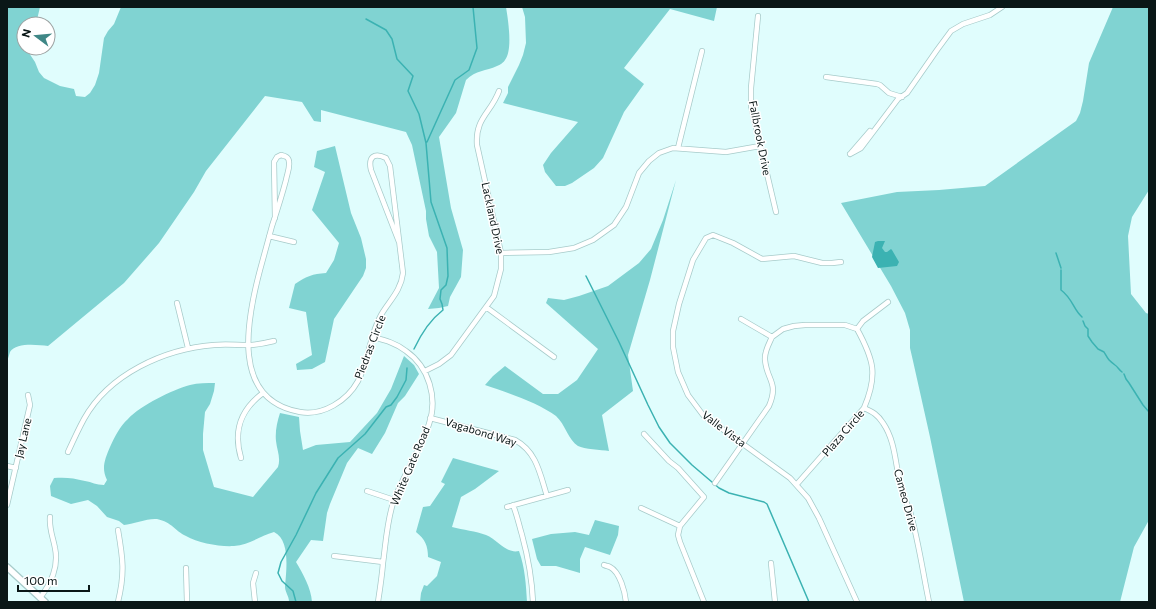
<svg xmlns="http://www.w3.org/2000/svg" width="1156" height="609" font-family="Commissioner,sans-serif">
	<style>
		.green { fill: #80d3d2 }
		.water { fill: #3bb2b2 }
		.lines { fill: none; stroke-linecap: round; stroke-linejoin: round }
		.stream { stroke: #3bb2b2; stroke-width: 1.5 }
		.minor-casing { stroke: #a7cbca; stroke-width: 6 }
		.tertiary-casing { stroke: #a7cbca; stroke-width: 8 }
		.minor { stroke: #fff; stroke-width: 4.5 }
		.tertiary { stroke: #fff; stroke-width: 5.5 }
		.labels { text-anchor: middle; stroke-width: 3; stroke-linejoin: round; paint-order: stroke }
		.street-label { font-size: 11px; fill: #0a1717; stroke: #fff }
	</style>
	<rect width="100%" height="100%" fill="#e0fdfd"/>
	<path class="green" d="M7,7H40L36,24H24V48H30L29,53L35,62L39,72L44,78L60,86L74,89L76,96L85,97L90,93L95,85L99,73L104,38L108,31L114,24L121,7H506C508,19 513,50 505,60C504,62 500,65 497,66C486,71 476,70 466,80L456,113L439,137L451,208L463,250L461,277L450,297L448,306L439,308L428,309L439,288L437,252L429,236L426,219V211L412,145L406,132L321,110V122L314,121L302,102L265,96L206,171L194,192L159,243L124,283L48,346C38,345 16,342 10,352C9,355 8,359 7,362Z
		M522,7H717L714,21L670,9L624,68L644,84L624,112L603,158L594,168L572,183L565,186H556L545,172L543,165L551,153L578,122L503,103L508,93V87L519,65L523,55L526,43L525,17Z
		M1113,7H1149V190L1132,217L1128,236L1131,294L1146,313L1149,314V520L1134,547L1120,602H964L930,437L913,361L910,348V330L905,313L891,286L841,203L897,192L939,190L985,186L1076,121L1080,113L1083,101L1089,63Z
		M335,146L351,213L361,238L366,259V268L363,276L334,319L325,362L312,369L297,370L296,364L312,355L306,312L289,308L295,284C307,276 312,274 326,273L334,260L339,243L312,210L325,172L314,167L317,151Z
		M676,180L650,280L628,355L633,391L602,415L609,451C601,450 584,449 578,446C569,441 565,424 556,416C539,403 506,392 485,385L493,376L505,366L543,394H558L577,380L598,349L546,303L548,298L564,300L579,296L608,286L639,263L651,249L663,220Z
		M404,356L414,365L419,374L405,396L398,403L385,433L372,454L358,448L347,463L330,504L327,513L323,541L311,540L296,562C303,574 311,588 312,602H289C289,596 285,592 285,587C286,572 291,540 274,532C260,536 249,545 234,546C220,547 198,543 186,536C175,531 172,522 157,519C148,518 133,524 124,525L119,521L107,517L97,506L88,500L71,504L51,496L50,486L54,478C65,477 74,478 85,481C92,482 96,485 104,485L107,480C101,468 105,459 110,447C114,438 120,426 128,419C141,405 172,390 190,385C198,383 207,383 215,383L214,391L210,404L205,412L203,434V450L214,487L253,497L278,467C281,458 277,450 276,441C275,432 277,422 280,413L299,417L300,431L303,450L316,445L350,442L377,413L391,389Z
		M453,458L499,471L475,489L461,497L452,527C463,530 476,531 486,535C498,540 506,554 519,551C525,568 526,584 527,602H420L421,593L424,585L427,586L437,576L441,562L428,557C428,546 425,539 416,532L423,507L430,506L445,484L441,482Z
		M595,520L619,526L618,535L610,555L585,547L580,559V573L556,566H541L537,559L532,539L551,534L575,532L589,535Z"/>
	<path class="water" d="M878,241H885L882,248L885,252H887L891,249L892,250L899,262L897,266L878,268L872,257L875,242Z"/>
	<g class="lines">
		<path class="stream" d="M366,19L386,30L392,39L397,59L413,76L408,91L419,114L426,143L431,202L447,248L448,276L446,285L441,290L440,299L442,304L443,310C430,320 421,334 414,349
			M427,142L455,80L469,70L477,48L473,7
			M1056,253L1061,268
			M1061,270V290C1073,299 1073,309 1082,317
			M586,276L619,342L648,405L659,427L670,443L692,465L719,488L729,493L764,502L767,504L809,602
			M1083,321L1085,326L1088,329V336L1092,342L1098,349L1104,352C1108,359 1108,360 1115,365C1118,367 1119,370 1122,372
			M1124,374L1126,379L1129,383L1143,405L1149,412
			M296,602L293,591L282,581L278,573L281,562L296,535L316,493L338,458L365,434L386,407L391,405L397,397L406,380L407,368"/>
		<g class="minor-casing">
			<path id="minor" d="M758,16L751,88V106L776,212
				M826,77L877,84L880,85L889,93L902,97
				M678,148L702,51
				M851,153L870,131
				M850,154L861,148L898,99L907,93L937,50L951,31L963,24L990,15L1002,7
				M275,218L274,162L277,157L281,155C285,156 289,157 289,162C290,168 287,174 286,180C282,195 277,211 272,226C268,241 264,255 260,270C247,319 230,400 300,412C323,416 347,401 358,381C369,361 369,336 381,315C389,301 401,291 403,273L390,166L386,158C374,152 368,157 371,170L399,242
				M269,236L294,242
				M501,253L549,252L574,248L593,240L614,225L626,207L639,173L649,161L659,153L673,148L726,152L760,146
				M841,262L832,263H822L794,256L762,259L733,243L713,235L706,238L693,260L679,304L673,331V347L678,372L688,395L703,415L790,478L808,498L819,518L857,602
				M177,303L188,348
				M486,307L554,357
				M857,329L863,321L888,302
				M373,337C384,340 396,343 406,351C429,367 438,398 429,424C420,450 404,474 394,500C387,520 386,541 383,563C382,576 380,589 378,602
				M772,337L783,329L794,326L805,325H845L857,329
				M425,371L439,364L451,355L494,296L501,269V253L477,145C475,118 491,113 499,91
				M864,408C873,412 878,415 883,423C896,442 895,465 901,487C903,497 909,506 911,515C919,544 923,573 929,602
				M430,418L515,440C537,452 540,474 547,496
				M644,434L669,461L678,468L704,497L680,526L678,535L680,542L704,602
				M68,452C73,441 78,430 84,419C109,374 164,349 214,345C225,344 236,345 247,345C256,345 266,343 274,341
				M241,458C233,431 240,410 263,393
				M7,466L16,468
				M715,483L769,406C779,382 767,381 765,360C764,352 769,344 772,337L741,319
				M797,484L864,408C878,375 874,360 857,329
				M367,491L394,500
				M7,505L30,405L28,395
				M513,505C517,515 519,525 522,535C528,557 532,579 533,602
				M507,507L568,490
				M641,508L680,526
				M334,556L383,562
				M771,563L775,602
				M604,565C606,566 608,566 610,567C620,572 625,592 626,602
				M186,568L187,602
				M40,598C51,583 59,567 55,548C53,537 49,529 50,517
				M118,602C125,573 123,559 118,530
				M255,602L253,583L256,573"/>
		</g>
		<g class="tertiary-casing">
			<path id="tertiary" d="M7,567L45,602"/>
		</g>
		<use href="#minor" class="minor"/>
		<use href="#tertiary" class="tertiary"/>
	</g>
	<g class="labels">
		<g class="street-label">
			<text transform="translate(760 138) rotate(79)" y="4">Fallbrook Drive</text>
			<text transform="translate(493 218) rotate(78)" y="4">Lackland Drive</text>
			<text transform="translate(370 347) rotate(-69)" y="4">Piedras Circle</text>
			<text transform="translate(724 429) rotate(37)" y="4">Valle Vista</text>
			<text transform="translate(481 432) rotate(17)" y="4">Vagabond Way</text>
			<text transform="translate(843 433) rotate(-49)" y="4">Plaza Circle</text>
			<text transform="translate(23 438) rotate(-77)" y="4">Jay Lane</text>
			<text transform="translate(410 466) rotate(-67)" y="4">White Gate Road</text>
			<text transform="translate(906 500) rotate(75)" y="4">Cameo Drive</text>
		</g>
	</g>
	<rect width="1156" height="609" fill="none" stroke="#0a1717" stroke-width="16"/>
	<g transform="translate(36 36) rotate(286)"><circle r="19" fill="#ffffff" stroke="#9da2a2"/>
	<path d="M0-3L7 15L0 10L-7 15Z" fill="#3f8786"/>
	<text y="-6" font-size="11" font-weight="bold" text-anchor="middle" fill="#0a1717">N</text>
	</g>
	<path d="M18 585v6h71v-6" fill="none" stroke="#0a1717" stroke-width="2"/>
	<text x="24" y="585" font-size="12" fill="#0a1717" stroke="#ffffff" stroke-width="3" paint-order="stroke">100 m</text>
</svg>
